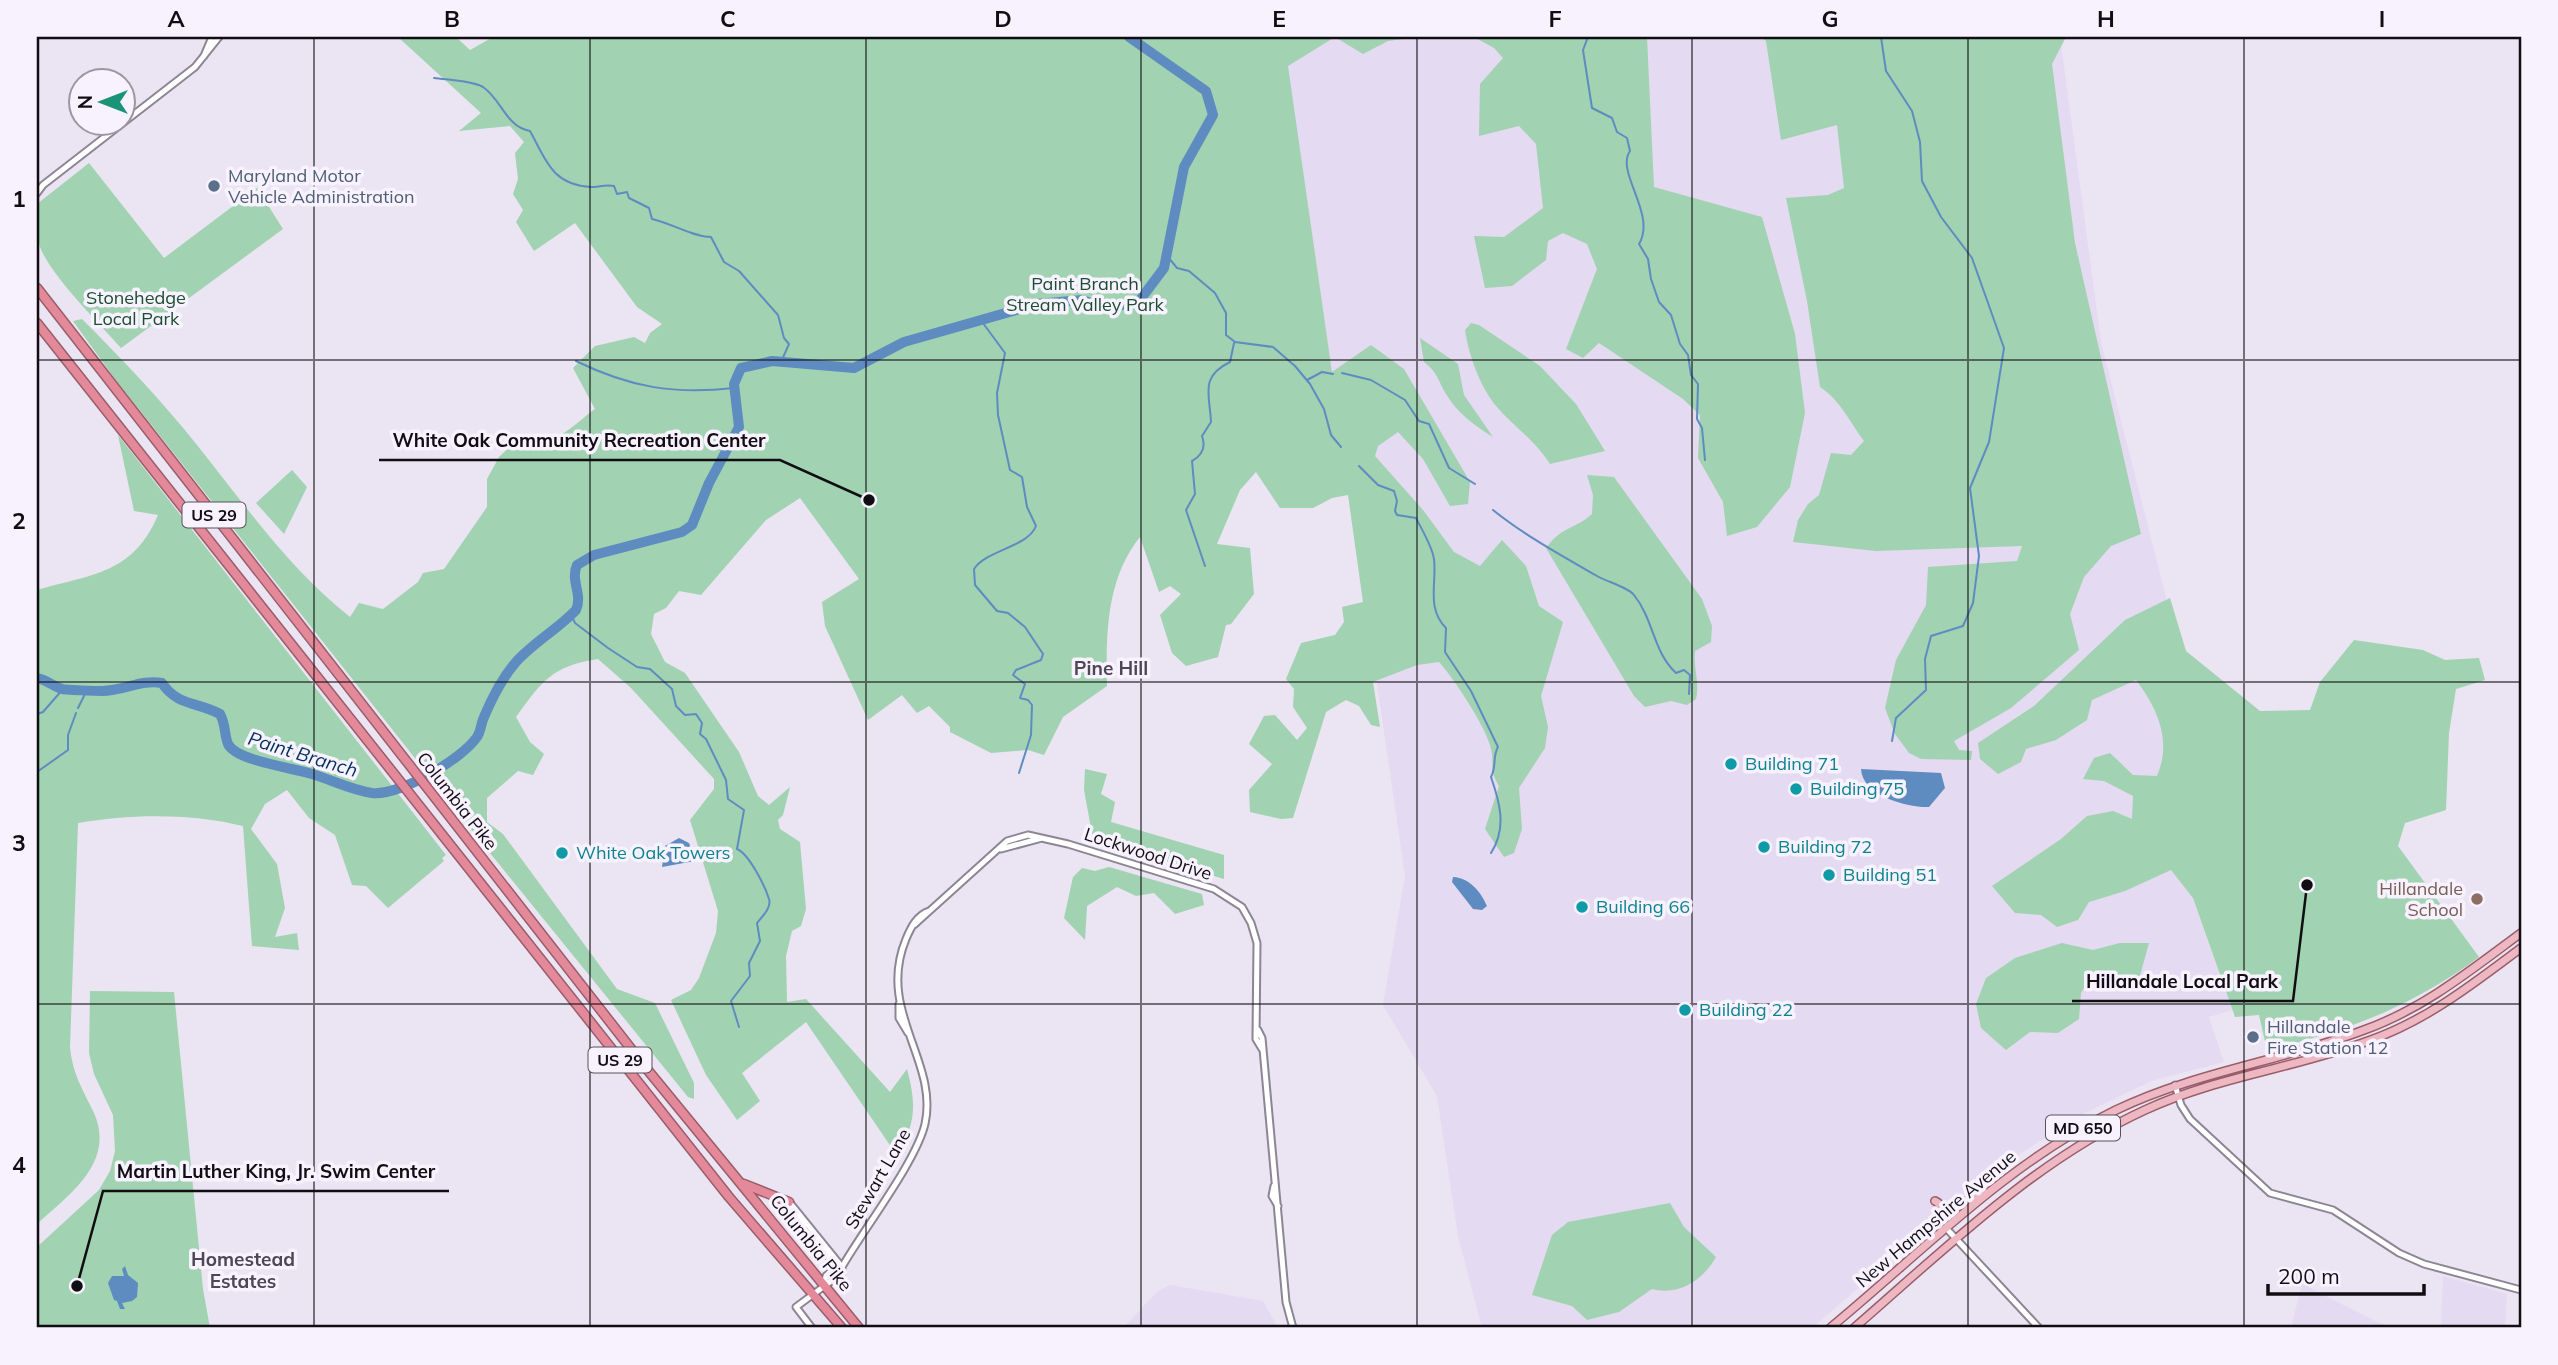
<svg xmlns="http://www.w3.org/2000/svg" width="2558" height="1365" font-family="Mulish,sans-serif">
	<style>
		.built { fill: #e4daf1 }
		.green { fill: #a1d2b1 }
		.water { fill: #5f8cc0 }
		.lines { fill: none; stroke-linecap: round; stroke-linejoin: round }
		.stream { stroke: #5f8cc0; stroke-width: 2 }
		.river { stroke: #5f8cc0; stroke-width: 10 }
		.minor-casing { stroke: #8c8694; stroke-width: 9 }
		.major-casing { stroke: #9a5e6b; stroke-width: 10 }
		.highway-casing { stroke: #9a5e6b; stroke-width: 11 }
		.minor { stroke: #fff; stroke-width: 5 }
		.major { stroke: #eeb8c2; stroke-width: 7 }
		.highway { stroke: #e3899a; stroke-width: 8 }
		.grid { fill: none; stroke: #110e13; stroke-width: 2; stroke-opacity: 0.55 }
		.service-dot { fill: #5c6f8a; stroke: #f7f2fe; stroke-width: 2.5 }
		.culture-dot { fill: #0f9aa8; stroke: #f7f2fe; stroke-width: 2.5 }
		.education-dot { fill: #8d6e63; stroke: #f7f2fe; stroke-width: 2.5 }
		.labels { text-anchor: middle; stroke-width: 7; stroke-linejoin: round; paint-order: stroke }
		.shield { fill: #f7f2fe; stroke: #56525a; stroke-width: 2 }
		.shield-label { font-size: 16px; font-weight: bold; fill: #110e13 }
		.service-label { font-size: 18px; fill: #4e5e75; stroke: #f7f2fe; text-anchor: start }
		.park-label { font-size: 18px; fill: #1b4d30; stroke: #f7f2fe }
		.culture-label { font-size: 18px; fill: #0d838f; stroke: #f7f2fe; text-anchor: start }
		.street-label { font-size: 18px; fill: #110e13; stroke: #f7f2fe }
		.education-label { font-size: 18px; fill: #785e54; stroke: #f7f2fe; text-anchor: end }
		.neighbourhood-label { font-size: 19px; font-weight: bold; fill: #4d4754; stroke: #f7f2fe }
		.water-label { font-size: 19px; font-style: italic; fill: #002f5f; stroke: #f7f2fe }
		.leader { fill: none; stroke: #110e13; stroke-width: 2.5 }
		.callout-dot { fill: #110e13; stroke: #f7f2fe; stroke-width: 2.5 }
		.callout-label { font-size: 19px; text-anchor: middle; font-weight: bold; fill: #110e13; stroke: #f7f2fe; stroke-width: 7; stroke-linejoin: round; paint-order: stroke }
		.neatline { fill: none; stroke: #110e13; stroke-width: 2.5 }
		.grid-label { font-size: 23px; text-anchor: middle; font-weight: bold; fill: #110e13 }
	</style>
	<rect width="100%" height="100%" fill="#ebe4f3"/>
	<path class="built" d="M1283,37H2060L2101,342L2187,680L2175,847L2232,1010L2209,1017L2224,1062L2151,1081L2081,1115L1993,1171L1812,1328H1482L1458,1236L1437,1096L1383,1005L1405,876Z
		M2443,1276L2507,1294L2505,1328H2441Z
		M2302,1284L2373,1320L2392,1328H2291Z
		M1170,1285L1263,1301L1278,1328H1123L1158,1291Z"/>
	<path class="green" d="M398,37H456L470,50L493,37H1417L1388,41L1363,54L1335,37L1288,66L1332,372L1371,345L1404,369L1470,482L1468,504L1450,506L1423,459L1398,432L1378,446L1375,456L1423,510L1454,552L1480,566L1502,540L1526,566L1539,606L1563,622L1541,696L1548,727L1545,748L1519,788L1522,829L1514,853L1504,857L1485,829L1499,786C1488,767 1495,767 1491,749C1488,730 1453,677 1439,662L1417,665L1373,682L1380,727L1371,725L1359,706L1346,700L1326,712L1293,818L1281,819L1250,812L1249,790L1272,764L1249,744L1264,716L1275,715L1297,740L1307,728L1293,707L1294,689L1286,679L1301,643L1335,635L1344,622L1342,607L1363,602L1348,495L1332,498L1313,508H1280L1256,472L1240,490L1217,544L1250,548L1254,594L1231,624L1226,625L1218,657L1186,666L1172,653L1160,615L1181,594L1170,586L1159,592L1140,537C1106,579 1106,635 1107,686L1063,717L1044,755L1028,750L991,753L950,732V727L929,706L917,713L902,695L868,720L825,626L822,602L859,579L800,498L766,520L701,595L679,591L666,608L654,614L651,634L665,662L685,673L739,752L758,796L769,805L790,787L783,815L778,820L780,829L800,842L806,909L801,926L792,931L786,956L787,1002L806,999L890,1092L907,1069C917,1107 915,1122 898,1157L806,1022L742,1073L760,1101L737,1120L706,1075L671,1000L691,990L699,978L716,933L718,911L690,820L714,789V779L631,688L598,659C552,666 542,681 516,717L530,742L544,754L533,775L518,771L487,798V822L503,834L617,989L655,1003L694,1083V1099L688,1097L490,853L115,379L73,321L82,319C122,359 162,401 197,445C245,505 289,569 350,617L359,603L383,609L418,582L423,573L444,569L487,507V479L499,457L520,437C560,445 564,432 595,409L573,368L595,346L634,337L645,343L650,333L662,324L637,307L575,223L534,251L516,222L523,210L513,194L518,179L515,153L524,142L510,126L459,131L481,113Z
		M1474,37H1647L1654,187L1762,217L1795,334L1805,413L1790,487L1757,527L1727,536L1723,502L1698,458L1700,415L1683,399L1599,343L1583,358L1566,349L1597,269L1587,244L1563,233L1548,241L1546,260L1512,286L1485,288L1474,236L1504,237L1543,208L1536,144L1519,126L1479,136L1480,84L1503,58L1494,48Z
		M1761,37H2066L2052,64L2075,243L2141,534L2111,546L2084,577L2070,614L2079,650L2011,708L1954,741L1959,750L1972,751L1971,760L1921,759L1909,753L1895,734L1885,708L1896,660L1926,605L1928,567L2017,561L2022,546L1876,551L1793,542L1798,520L1808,504L1819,495L1831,453L1851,455L1864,441C1850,422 1839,399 1820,387L1807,301L1786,198L1828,195L1844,188L1837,125L1781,140L1766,41Z
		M89,163L164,258L257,188L283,229L121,348C99,323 51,276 40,247C36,233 37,219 37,204Z
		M1471,323L1479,325L1540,366L1576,404L1605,451L1550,464C1535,440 1514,427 1497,407C1480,387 1469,356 1465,330Z
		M1420,338L1458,364L1464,395L1493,437C1475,426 1457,413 1446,394C1437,379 1439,374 1424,362Z
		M118,435L446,855L442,858L444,861L388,908L366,886L352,885L335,835L309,818L287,790L265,804L251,829L277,864L285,908L275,937L297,933L299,950L252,946L243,826C190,813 130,814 78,823L70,1047C72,1073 83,1090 94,1113C116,1163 68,1195 37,1224V590C92,574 133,574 158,515L134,511Z
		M292,470L307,487L284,534L256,503Z
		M1587,475L1614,477L1702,599L1712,626L1711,642L1695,651C1693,669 1700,681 1696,699L1687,705L1671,701L1645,707L1634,696L1546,548C1562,526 1574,530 1592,514L1593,495Z
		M2170,598L2186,651L2260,711L2310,710L2320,682L2354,640L2423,650L2445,660L2479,658L2485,680L2456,689L2449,733L2446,810L2405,823L2398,846L2479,957C2411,1007 2348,1031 2267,1050L2259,1015L2235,1017L2193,898L2171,870L2125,891L2089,902L2078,920L2057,927L2041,915L2015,913L1992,886L2061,839L2087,816L2113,811L2132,819L2133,796L2104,781L2083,779L2094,758L2110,753L2133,775L2157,776C2172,741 2158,709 2136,680L2092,700L2087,720L2056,740L2026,749L2021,762L1998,774L1980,759L1978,743L2034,706L2125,620Z
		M1085,769L1107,774L1101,794L1115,802L1111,822L1224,855V879L1093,839L1084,790Z
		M1109,867L1202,894L1204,905L1175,914L1154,893L1136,896L1117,887L1087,906L1085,940L1064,918L1073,877L1082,868L1095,871Z
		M2062,943L2093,950L2120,943H2149L2136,990L2112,988L2089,979L2081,993L2079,1019L2058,1033L2030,1032L2006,1050L1981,1028L1976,1004L1986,978L2015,958Z
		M90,991L174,992L203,1289L210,1328H37V1247L99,1190L110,1171L115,1151L113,1115L94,1074L89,1053Z
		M1670,1203L1684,1227L1716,1257C1703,1280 1679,1296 1652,1289L1619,1312L1587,1320L1572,1306L1532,1295L1552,1235L1568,1222Z"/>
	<path class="water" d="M1861,769L1941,773L1945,788L1929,807C1909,808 1862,796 1861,769Z
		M679,838L689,843L695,861L662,867L665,846Z
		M1453,877C1470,878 1481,892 1487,906L1482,910L1473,909L1452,882Z
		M125,1266L128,1275L138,1283L137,1297L132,1301L122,1303L125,1309H120L117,1301L114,1300L108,1283L112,1276H124L122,1269Z"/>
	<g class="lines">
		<path class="stream" d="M1588,37L1583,50L1592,108L1612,118L1617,132L1627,138L1630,151C1615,172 1657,214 1639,244L1648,259L1651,279L1659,302L1671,315L1680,344L1688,355L1691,375L1698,384L1697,419L1702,428L1705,460
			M1881,37L1886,71L1912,111L1920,142L1922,181L1941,217L1972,258L2004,348L1989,442L1970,488L1979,556L1973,603L1963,626L1931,636L1925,659L1926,690L1896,718L1892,741
			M434,78C448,80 470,80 483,87C502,100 506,127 530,131C546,160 552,185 591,187C599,187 606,184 614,186L617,194L627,192L629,198L649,208L652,219C671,223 693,237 711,237L724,262L739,271L778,315L784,338L789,344L781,362
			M1168,257L1177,268L1189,271L1215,293L1226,313V335L1235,342L1273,347L1295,366L1310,384L1324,409L1331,435L1341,447
			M980,319L1005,353L997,393L998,415L1010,470L1022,477L1027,507L1036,526C1028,547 986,550 974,569L975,585L997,611L1008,613L1025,627L1043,654L1041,660L1016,670L1013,675L1025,684L1020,698L1028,700L1032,705L1031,735L1019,773
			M576,361C629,387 674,395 734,388
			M1342,373L1371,380L1405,400L1419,421L1429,424L1449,468L1475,484
			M1307,380L1322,372L1333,374
			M1359,466L1378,485L1394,491L1397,501L1395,511L1397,515L1416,518C1422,530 1432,546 1434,559C1437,583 1426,608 1446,628L1445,652L1471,691L1498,747C1492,757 1497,766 1491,777C1500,803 1507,828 1491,853
			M1493,510C1524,535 1562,556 1597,576C1607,582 1628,587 1634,595C1654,620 1653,652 1676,673L1684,670L1690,675L1689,694
			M1205,566L1186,510L1195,494L1192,461C1203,455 1206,447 1202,436L1211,422C1210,395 1199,377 1230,362L1234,343
			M571,615L575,623L608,648L637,667L650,669L672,689L676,706L685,715L696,714L702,723L700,734L706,739L726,780L728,799L744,810L737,849C749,854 765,886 769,899C772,907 762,917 757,923L760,941L749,963L750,976L731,1001L739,1027
			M78,708L88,688
			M37,714L43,712L63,689
			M37,772L68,750V735L76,713"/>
		<path class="river" d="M37,678C47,680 53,686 62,689C65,690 96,691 102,691C124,691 141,679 162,683C177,706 198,702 220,714C226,725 224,734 228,744C236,761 294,768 312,774C332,780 351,790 372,793C400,796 462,759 477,737C481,731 481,723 484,717C492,698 503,677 516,662C534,642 558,629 576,610C583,594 570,581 577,565L594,555L682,532L692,525L709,483L739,427L734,384L741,368L772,361L854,368L904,342L1037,304L1082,300L1100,306L1137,304L1164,268L1184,167L1213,115L1206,91L1129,37"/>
		<g class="minor-casing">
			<path id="minor" d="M204,56L212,37
				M37,193L43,185L195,67L219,37
				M1001,849L1042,838
				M914,925L1007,841L1028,835L1068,844L1214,889L1242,907L1251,923L1257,943L1256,1039L1262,1049
				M899,1004V1018L908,1033
				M1258,1030L1262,1038L1286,1302L1293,1328
				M2175,1085L2181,1105L2190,1119L2270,1193L2333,1210L2399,1253L2424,1264L2521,1290
				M1274,1186L1272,1196L1278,1206
				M789,1202L805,1230L842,1273
				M791,1204L842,1267
				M1946,1228L2039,1328
				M824,1285L826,1276L835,1267
				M812,1328L796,1307L842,1273V1267C863,1230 916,1162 925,1124C939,1061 876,1011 906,939C911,927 917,915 929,911"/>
		</g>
		<g class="major-casing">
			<path id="major" d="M1935,1201C1940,1203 1944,1210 1950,1210C1958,1211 1969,1194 1987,1193
				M1830,1328C1922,1252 2007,1163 2116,1110C2195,1072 2282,1061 2364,1030C2423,1009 2471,970 2521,933
				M1854,1328C1945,1249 2034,1161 2145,1110C2216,1077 2295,1068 2368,1041C2426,1021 2473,984 2521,948"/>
		</g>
		<g class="highway-casing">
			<path id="highway" d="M37,288L646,1068L859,1328
				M37,323L729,1197L842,1328
				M744,1184L789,1202"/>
		</g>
		<use href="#minor" class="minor"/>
		<use href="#major" class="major"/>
		<use href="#highway" class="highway"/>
	</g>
	<path class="grid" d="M314,37V1328M590,37V1328M866,37V1328M1141,37V1328M1417,37V1328M1692,37V1328M1968,37V1328M2244,37V1328M37,360H2521M37,682H2521M37,1004H2521"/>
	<g class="service-dot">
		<circle cx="214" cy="186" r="7"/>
		<circle cx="2253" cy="1037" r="7"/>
	</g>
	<g class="culture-dot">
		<circle cx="1731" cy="764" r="7"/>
		<circle cx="1796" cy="789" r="7"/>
		<circle cx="1764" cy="847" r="7"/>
		<circle cx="562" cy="853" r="7"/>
		<circle cx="1829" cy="875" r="7"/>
		<circle cx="1582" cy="907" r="7"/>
		<circle cx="1685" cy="1010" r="7"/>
	</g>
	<circle class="education-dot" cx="2477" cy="899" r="7"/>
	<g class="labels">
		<g class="shield">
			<rect x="182.5" y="502.5" width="63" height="25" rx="5"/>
			<rect x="588.5" y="1047.5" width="63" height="25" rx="5"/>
			<rect x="2046" y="1115.5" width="74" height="25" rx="5"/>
		</g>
		<g class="shield-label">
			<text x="214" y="521">US 29</text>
			<text x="620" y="1066">US 29</text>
			<text x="2083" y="1134">MD 650</text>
		</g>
		<g class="service-label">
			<text x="228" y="182">Maryland Motor<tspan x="228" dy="21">Vehicle Administration</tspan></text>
			<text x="2267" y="1033">Hillandale<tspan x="2267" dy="21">Fire Station 12</tspan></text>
		</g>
		<g class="park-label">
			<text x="1085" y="290">Paint Branch<tspan x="1085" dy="21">Stream Valley Park</tspan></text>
			<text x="136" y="304">Stonehedge<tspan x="136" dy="21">Local Park</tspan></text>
		</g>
		<g class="culture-label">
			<text x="1745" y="770">Building 71</text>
			<text x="1810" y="795">Building 75</text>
			<text x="1778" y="853">Building 72</text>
			<text x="576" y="859">White Oak Towers</text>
			<text x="1843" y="881">Building 51</text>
			<text x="1596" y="913">Building 66</text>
			<text x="1699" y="1016">Building 22</text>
		</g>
		<g class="street-label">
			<text transform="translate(457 801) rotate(52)" y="6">Columbia Pike</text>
			<text transform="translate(1148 854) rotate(18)" y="6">Lockwood Drive</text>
			<text transform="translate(878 1179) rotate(-60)" y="6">Stewart Lane</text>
			<text transform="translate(1936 1219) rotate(-40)" y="6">New Hampshire Avenue</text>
			<text transform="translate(811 1243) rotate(51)" y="6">Columbia Pike</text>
		</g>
		<g class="education-label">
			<text x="2463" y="895">Hillandale<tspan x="2463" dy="21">School</tspan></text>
		</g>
		<g class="neighbourhood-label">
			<text x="1111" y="675">Pine Hill</text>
			<text x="243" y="1266">Homestead<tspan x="243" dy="22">Estates</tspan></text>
		</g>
		<g class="water-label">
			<text transform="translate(303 754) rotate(17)" y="7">Paint Branch</text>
		</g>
	</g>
	<path class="leader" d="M869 500L780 460H379M2307 885L2293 1001H2072M77 1286L103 1191H449"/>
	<g class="callout-dot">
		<circle cx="869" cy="500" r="7"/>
		<circle cx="2307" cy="885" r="7"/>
		<circle cx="77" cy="1286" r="7"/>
	</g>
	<g class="callout-label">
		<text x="579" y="447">White Oak Community Recreation Center</text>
		<text x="2182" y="988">Hillandale Local Park</text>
		<text x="276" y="1178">Martin Luther King, Jr. Swim Center</text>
	</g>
	<rect width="2558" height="1365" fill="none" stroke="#f7f2fe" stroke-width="77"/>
	<g transform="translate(102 102) rotate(270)"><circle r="33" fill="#f7f2fe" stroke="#9b97a0" stroke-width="2"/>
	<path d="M0-5L12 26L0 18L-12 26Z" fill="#1b9378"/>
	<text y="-10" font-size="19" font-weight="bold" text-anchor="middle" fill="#110e13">N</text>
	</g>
	<path d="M2268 1284v10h156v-10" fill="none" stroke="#110e13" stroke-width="3.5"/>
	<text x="2278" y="1284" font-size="21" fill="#110e13" stroke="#f7f2fe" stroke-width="5" paint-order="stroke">200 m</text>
	<rect x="38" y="38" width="2482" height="1288" class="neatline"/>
	<g class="grid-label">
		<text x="176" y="27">A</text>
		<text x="452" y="27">B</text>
		<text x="728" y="27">C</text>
		<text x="1003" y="27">D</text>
		<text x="1279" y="27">E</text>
		<text x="1555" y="27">F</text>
		<text x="1830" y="27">G</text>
		<text x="2106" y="27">H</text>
		<text x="2382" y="27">I</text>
		<text x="19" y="207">1</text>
		<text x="19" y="529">2</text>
		<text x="19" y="851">3</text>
		<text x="19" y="1173">4</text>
	</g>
</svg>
